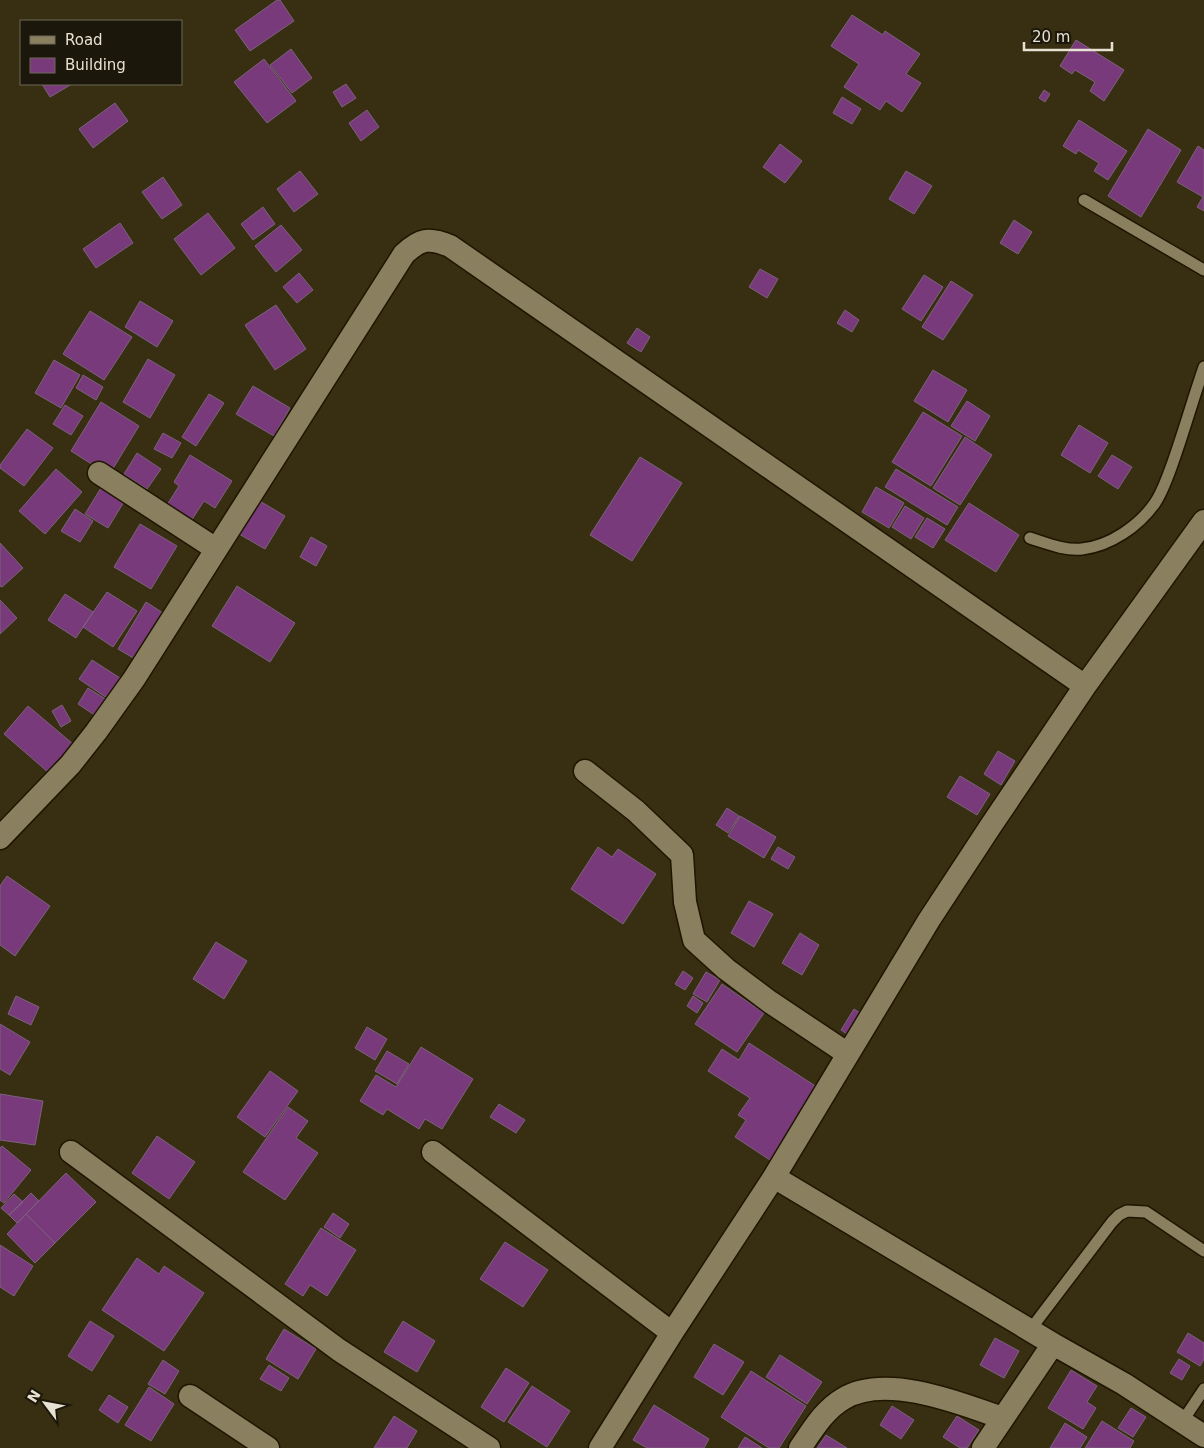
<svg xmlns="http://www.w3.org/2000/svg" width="1204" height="1448" font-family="'DejaVu Sans',sans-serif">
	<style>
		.building { fill: #793a7b; stroke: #7b637b }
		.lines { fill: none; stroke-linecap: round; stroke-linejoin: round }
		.lane-casing { stroke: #1f1600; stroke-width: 14 }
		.street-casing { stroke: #1f1600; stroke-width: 25 }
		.lane { stroke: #8a8060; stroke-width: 11 }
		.street { stroke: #8a8060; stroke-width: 22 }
	</style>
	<rect width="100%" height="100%" fill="#382e11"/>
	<path class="building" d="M277,0H280L294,21L250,51L235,30Z
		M852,15L883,35L885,31L920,54L906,74L921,83L902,112L886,101L880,110L844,87L859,64L831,46Z
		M1076,40L1124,70L1104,101L1090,91L1095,82L1075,70L1072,74L1060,66Z
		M291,49L312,78L292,93L270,65Z
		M264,59L296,101L267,123L234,82Z
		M42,84H72L50,97Z
		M346,84L356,98L342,107L333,92Z
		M1044,90L1050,94L1045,102L1039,98Z
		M842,97L861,109L852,124L833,113Z
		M115,103L128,121L93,148L79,129Z
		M367,110L379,127L361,141L349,123Z
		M1079,120L1127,151L1108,180L1094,171L1099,163L1078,150L1076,154L1063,146Z
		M1148,129L1181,150L1141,217L1108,196Z
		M780,144L802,161L785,183L763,167Z
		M1198,146L1204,150V211L1197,207L1203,197L1177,182Z
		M300,171L318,194L294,212L277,189Z
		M906,171L932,186L914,214L889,199Z
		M163,177L182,205L162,219L142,192Z
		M263,207L275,224L253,240L241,224Z
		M208,213L235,248L201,275L174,239Z
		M1014,220L1032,232L1018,254L1000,243Z
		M120,223L133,243L96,268L83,249Z
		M281,225L302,250L276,272L255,246Z
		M760,269L778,279L767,298L749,287Z
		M299,273L313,290L297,303L283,287Z
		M924,275L943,287L921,321L902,309Z
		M951,281L973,295L943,340L922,327Z
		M140,301L173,321L157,347L125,327Z
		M276,305L306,349L275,370L245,325Z
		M845,310L859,320L852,332L837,323Z
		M90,311L132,337L104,380L63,354Z
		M637,328L650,337L641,352L627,343Z
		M148,359L175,375L150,418L123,402Z
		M54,360L80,375L61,408L35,393Z
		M933,370L967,390L948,422L914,401Z
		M83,375L103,387L96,400L76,388Z
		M253,386L290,408L274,436L236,414Z
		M209,394L224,403L196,446L182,437Z
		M967,401L990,416L975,441L951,426Z
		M101,402L139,426L109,475L71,451Z
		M65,405L83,416L71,435L53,424Z
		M923,412L962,436L931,486L892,462Z
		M1079,425L1108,443L1090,473L1061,455Z
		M27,429L53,448L24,486L0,468V465Z
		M163,433L181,443L172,458L154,449Z
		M965,437L992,455L960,505L933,488Z
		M137,453L161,469L147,489L124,474Z
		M190,455L232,481L215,508L204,501L191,521L167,505L179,486L174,482Z
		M1112,455L1132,467L1118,489L1098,476Z
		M640,457L682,483L632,561L590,535Z
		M56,469L82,492L45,534L19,511Z
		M896,469L958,507L947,525L885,487Z
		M104,483L127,497L108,528L85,514Z
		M876,487L904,503L889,528L862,512Z
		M258,500L285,516L265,549L239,534Z
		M969,503L1019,535L996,572L945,540Z
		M905,506L924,518L911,539L892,527Z
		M75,509L93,521L80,542L61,531Z
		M927,518L945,529L933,548L915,537Z
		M140,524L177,546L151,589L114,567Z
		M311,537L327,546L316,566L300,557Z
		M0,543L23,568L2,587L0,586Z
		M237,586L295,623L270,662L212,626Z
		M107,592L137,611L113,647L83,627Z
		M65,594L93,612L76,638L48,620Z
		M0,600L17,618L0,634Z
		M146,602L163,613L135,659L118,649Z
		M92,660L120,678L107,698L79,679Z
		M88,688L107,700L96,716L78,704Z
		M62,705L71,721L61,727L52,711Z
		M28,706L73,744L49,773L4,734Z
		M998,751L1015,761L1001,785L984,774Z
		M960,776L990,794L977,815L947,797Z
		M727,808L739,816L728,833L716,825Z
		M740,816L776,837L764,858L728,836Z
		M598,847L612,857L618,849L656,874L623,924L571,889Z
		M778,847L795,857L788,869L771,859Z
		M7,876L50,906L15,956L0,945V886Z
		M749,901L773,914L754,947L731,933Z
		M800,933L819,945L802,975L782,963Z
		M216,942L247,961L224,999L193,979Z
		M683,971L693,978L685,990L675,984Z
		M706,972L720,980L707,1002L693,994Z
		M722,984L764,1013L737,1052L695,1024Z
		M16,996L39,1007L31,1025L8,1014Z
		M693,996L703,1003L697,1013L687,1006Z
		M854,1009L866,1017L853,1038L841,1030Z
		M0,1024L30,1042L10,1075L0,1069Z
		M367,1027L387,1039L375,1060L355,1048Z
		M749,1043L820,1089L773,1162L735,1137L746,1120L738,1115L750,1098L708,1071L722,1049L739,1060Z
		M421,1047L473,1079L442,1129L425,1119L419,1129L387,1109L383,1115L360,1101L376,1075L396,1087Z
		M387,1051L409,1064L397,1084L375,1071Z
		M270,1071L298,1091L265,1137L237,1117Z
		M0,1094L43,1101L35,1145L0,1140Z
		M499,1104L525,1120L516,1133L490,1117Z
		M288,1107L308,1121L296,1138L318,1153L285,1200L243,1172Z
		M157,1136L195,1162L169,1199L132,1173Z
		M2,1146L31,1170L4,1203L0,1200V1148Z
		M66,1173L96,1202L55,1243L26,1214Z
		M31,1193L39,1201L17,1223L9,1215Z
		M14,1194L23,1202L9,1215L1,1208Z
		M333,1213L349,1224L340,1238L324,1227Z
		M26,1214L55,1243L35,1263L7,1234Z
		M321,1228L356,1250L327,1296L310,1285L303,1296L285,1284Z
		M505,1242L548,1270L523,1307L480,1279Z
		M0,1245L33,1266L14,1296L0,1287Z
		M137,1258L159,1274L164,1266L204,1293L164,1351L102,1310Z
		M90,1321L114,1336L92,1371L68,1356Z
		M403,1321L435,1341L417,1372L384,1352Z
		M284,1329L316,1349L298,1379L266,1359Z
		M1188,1333L1204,1343V1359L1200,1366L1177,1352Z
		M995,1338L1019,1351L1004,1378L980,1365Z
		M714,1344L744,1362L723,1395L694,1377Z
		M780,1355L822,1382L807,1404L766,1377Z
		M1179,1359L1190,1366L1182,1380L1170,1373Z
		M163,1360L179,1371L165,1394L148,1384Z
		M269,1365L289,1378L281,1391L260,1379Z
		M506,1368L529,1383L504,1422L481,1407Z
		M1071,1370L1097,1386L1087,1402L1096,1408L1083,1429L1048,1408Z
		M751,1371L806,1406L779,1448H769L721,1417Z
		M532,1386L570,1411L547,1447L508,1422Z
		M149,1387L174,1404L151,1441L125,1425Z
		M109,1395L128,1407L118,1423L99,1410Z
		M654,1405L709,1439L704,1448H647L633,1440Z
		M892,1406L914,1420L901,1439L880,1425Z
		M1131,1408L1146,1417L1133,1437L1118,1428Z
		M394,1416L417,1431L407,1448H374Z
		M957,1416L979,1430L967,1448H960L943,1437Z
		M1102,1421L1134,1441L1130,1448H1085Z
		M1065,1423L1087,1437L1080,1448H1050Z
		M826,1435L847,1448H817Z
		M745,1437L762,1448H738Z"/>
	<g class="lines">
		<g class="lane-casing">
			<path id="lane" d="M1084,200L1204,270
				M1030,538C1046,543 1065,551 1082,549C1110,546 1139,526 1155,503C1163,491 1168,476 1173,462C1184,431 1193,399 1204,367
				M1030,1330L1112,1222L1119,1215L1127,1211L1146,1212L1204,1251
				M1182,1422L1204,1389"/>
		</g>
		<g class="street-casing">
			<path id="street" d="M99,473L216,549
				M585,771L636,811L682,855L685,902L694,940L726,969L770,1002L848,1054
				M0,838L70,765L96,732L134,679L404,254C420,239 429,237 450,246L1085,686
				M71,1152L339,1350L489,1448
				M433,1152L672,1333
				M774,1177L1053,1344L1124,1384L1204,1436
				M190,1396L268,1448
				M600,1448L672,1333L774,1177L929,920L990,827L1085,686L1204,521
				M800,1448C812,1431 824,1410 843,1399C885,1373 960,1403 1002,1418
				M983,1448L1053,1344"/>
		</g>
		<use href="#lane" class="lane"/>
		<use href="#street" class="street"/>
	</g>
	<rect x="20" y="20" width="162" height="65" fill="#1b170a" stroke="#6c6859"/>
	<rect x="30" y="36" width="25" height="8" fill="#8a8060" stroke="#6c6859"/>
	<text x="65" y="45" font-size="15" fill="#e6e1d0">Road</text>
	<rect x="30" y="58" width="25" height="15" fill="#793a7b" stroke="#6c6859"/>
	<text x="65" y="70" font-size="15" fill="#e6e1d0">Building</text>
	<g transform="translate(45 1403) rotate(302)" stroke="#1b170a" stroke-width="4" paint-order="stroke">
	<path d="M0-4L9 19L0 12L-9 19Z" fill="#e6e1d0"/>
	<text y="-8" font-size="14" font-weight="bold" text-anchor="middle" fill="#e6e1d0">N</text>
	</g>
	<path d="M1024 42v8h88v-8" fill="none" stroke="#e6e1d0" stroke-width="2.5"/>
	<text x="1032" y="42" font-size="15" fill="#e6e1d0" stroke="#1b170a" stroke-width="4" paint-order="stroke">20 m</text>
</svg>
